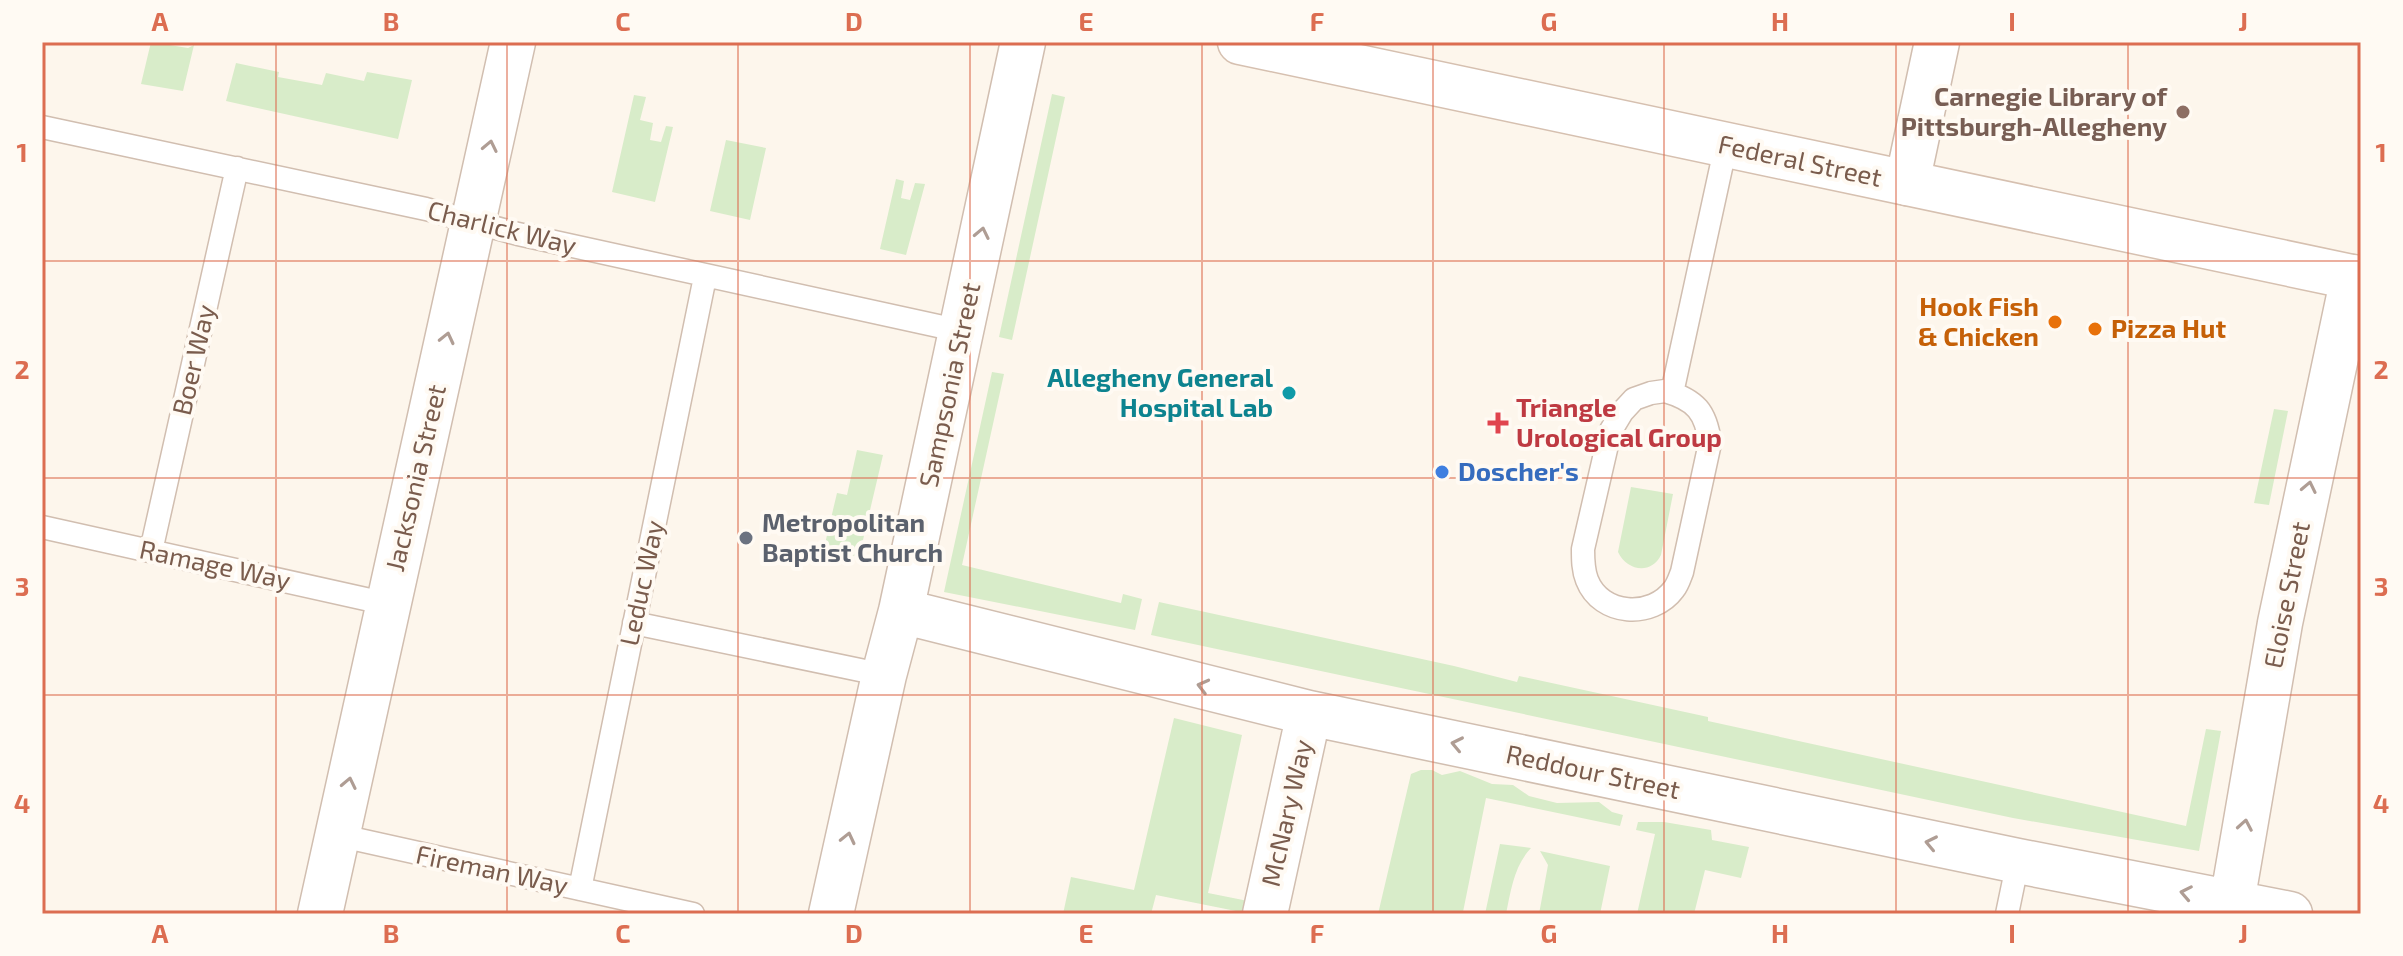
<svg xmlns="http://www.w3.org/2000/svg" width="2403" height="956" font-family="'Exo 2',sans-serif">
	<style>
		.green { fill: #d8ecc9 }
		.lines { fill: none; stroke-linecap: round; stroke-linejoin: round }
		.service-casing { stroke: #d1beb0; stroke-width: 25 }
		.minor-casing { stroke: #d1beb0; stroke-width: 47 }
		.secondary-casing { stroke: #d6c0b0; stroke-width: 47 }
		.service { stroke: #fff; stroke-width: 22 }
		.minor { stroke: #fff; stroke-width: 44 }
		.secondary { stroke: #fff; stroke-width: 44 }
		.oneway { stroke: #af9d94 }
		.grid { fill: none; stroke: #dc6d51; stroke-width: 2; stroke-opacity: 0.55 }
		.education-dot { fill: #8d6e63; stroke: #fffaf3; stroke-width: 3 }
		.food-dot { fill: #e8710a; stroke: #fffaf3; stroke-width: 3 }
		.culture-dot { fill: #0f9aa8; stroke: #fffaf3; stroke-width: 3 }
		.health-dot { fill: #e0444e; stroke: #fffaf3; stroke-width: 3 }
		.shop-dot { fill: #3f7fe0; stroke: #fffaf3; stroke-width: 3 }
		.worship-dot { fill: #6b7280; stroke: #fffaf3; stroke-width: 3 }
		.labels { text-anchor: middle; stroke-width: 8; stroke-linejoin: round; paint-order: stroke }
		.education-label { font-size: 26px; font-weight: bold; fill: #785e54; stroke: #fffaf3; text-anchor: end }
		.street-label { font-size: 26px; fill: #7a5c4d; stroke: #fffaf3 }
		.food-label { font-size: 26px; font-weight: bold; fill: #c56008; stroke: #fffaf3; text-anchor: end }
		.culture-label { font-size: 26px; font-weight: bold; fill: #0d838f; stroke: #fffaf3; text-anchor: end }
		.health-label { font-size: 26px; font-weight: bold; fill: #be3a42; stroke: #fffaf3; text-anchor: start }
		.shop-label { font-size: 26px; font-weight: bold; fill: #366cbe; stroke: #fffaf3; text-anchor: start }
		.worship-label { font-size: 26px; font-weight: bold; fill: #5b616d; stroke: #fffaf3; text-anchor: start }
		.neatline { fill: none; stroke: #dc6d51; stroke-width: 3 }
		.grid-label { font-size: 26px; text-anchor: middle; font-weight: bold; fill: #dc6d51 }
	</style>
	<rect width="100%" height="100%" fill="#fdf6ec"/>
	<path class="green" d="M151,42L188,48L194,45L183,91L141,84Z
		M236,63L279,72L278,77L322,85L326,73L364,81L367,72L412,80L398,139L226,101Z
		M1052,94L1065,97L1012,340L999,337Z
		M634,95L646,97L640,120L653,123L650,140L661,142L666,126L673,127L655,202L612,192Z
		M726,140L766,148L750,220L710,211Z
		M896,179L904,181L901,198L910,200L915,183L925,184L906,255L880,249Z
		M992,372L1004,374L962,565L1121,603L1123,594L1142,599L1135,630L944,592Z
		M2274,409L2288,411L2269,505L2254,503Z
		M857,450L883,455L859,557L824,548L837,493L847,495Z
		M1631,487L1673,494L1661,555C1651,575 1627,571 1618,552Z
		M1159,602L1454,666L1517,682L1519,676L1708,717V721L2186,826L2206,729L2221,731L2199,851L2013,818L1151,635Z
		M1174,718L1242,735L1208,893L1253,902L1251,914L1156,895L1151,914H1063L1071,877L1134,890Z
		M1421,770H1432L1442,775L1460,771L1492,784L1513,785L1529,796L1557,803L1599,802L1612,812L1623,815L1620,826L1486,798L1463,912L1474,914H1378L1411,774Z
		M1638,822H1664L1711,830L1712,840L1749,847L1741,878L1705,870L1694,914H1637L1655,834L1636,830Z
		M1500,844L1531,848C1514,866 1511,890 1506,914H1485Z
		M1540,851L1610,866L1600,914H1539L1548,865Z"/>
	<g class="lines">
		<g class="service-casing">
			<path id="service" d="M42,127L426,209L518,234L961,331
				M1665,391C1696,400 1706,412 1710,443L1682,572C1680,577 1678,584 1674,589C1652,619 1601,616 1587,580C1583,570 1583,560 1583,549L1610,432L1622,412L1634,399L1651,393Z
				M1672,393L1726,145
				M42,527L388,604
				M151,551L237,168
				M634,623L884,675
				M337,835L693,914
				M580,889L705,277
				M2007,914L2018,861"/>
		</g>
		<g class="minor-casing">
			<path id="minor" d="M1907,183L1937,42
				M901,611L1309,713L2018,861L2290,914
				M320,914L513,42
				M831,914L884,675L901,611L1023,42
				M1265,914L1309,713
				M2230,914L2280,623L2353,277"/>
		</g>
		<g class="secondary-casing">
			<path id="secondary" d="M1240,42L2361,279"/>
		</g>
		<use href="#service" class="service"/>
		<use href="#minor" class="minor"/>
		<use href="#secondary" class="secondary"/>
	</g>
	<defs><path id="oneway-chevron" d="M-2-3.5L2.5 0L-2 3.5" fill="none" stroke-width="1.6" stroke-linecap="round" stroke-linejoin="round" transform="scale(2)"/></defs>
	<g class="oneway">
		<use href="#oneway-chevron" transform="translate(490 146) rotate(-78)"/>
		<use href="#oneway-chevron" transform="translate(982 233) rotate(-78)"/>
		<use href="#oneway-chevron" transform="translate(447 338) rotate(-77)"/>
		<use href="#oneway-chevron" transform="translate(2309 487) rotate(-78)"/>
		<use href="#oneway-chevron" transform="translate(1203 686) rotate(-166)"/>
		<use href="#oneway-chevron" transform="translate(1457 744) rotate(-168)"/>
		<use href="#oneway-chevron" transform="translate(349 783) rotate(-78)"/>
		<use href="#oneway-chevron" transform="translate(2245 825) rotate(-80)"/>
		<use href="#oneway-chevron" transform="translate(848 838) rotate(-77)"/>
		<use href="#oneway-chevron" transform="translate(1931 843) rotate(-168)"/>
		<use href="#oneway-chevron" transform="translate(2186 893) rotate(-169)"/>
	</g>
	<path class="grid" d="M276,42V914M507,42V914M738,42V914M970,42V914M1202,42V914M1433,42V914M1664,42V914M1896,42V914M2128,42V914M42,261H2361M42,478H2361M42,695H2361"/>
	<circle class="education-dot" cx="2183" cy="112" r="8"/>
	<g class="food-dot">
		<circle cx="2055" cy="322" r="8"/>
		<circle cx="2095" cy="329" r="8"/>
	</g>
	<circle class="culture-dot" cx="1289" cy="393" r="8"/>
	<path class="health-dot" d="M1494 411h8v8h8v8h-8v8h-8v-8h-8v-8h8z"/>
	<circle class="shop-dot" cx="1442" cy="472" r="8"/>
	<circle class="worship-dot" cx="746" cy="538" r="8"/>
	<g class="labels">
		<g class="education-label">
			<text x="2167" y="106">Carnegie Library of<tspan x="2167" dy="30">Pittsburgh-Allegheny</tspan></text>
		</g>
		<g class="street-label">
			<text transform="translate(1800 161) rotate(12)" y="9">Federal Street</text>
			<text transform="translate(502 228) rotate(14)" y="9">Charlick Way</text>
			<text transform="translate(194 360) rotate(-77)" y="9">Boer Way</text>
			<text transform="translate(950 385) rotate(-78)" y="9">Sampsonia Street</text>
			<text transform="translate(416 478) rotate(-77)" y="9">Jacksonia Street</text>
			<text transform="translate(215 565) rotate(12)" y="9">Ramage Way</text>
			<text transform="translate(642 583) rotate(-78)" y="9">Leduc Way</text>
			<text transform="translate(2287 595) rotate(-79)" y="9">Eloise Street</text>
			<text transform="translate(1593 772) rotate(12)" y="9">Reddour Street</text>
			<text transform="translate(1287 813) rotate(-77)" y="9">McNary Way</text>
			<text transform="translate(492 870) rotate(12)" y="9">Fireman Way</text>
		</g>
		<g class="food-label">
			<text x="2039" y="316">Hook Fish<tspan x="2039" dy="30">&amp; Chicken</tspan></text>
			<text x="2111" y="338" text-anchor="start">Pizza Hut</text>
		</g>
		<g class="culture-label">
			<text x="1273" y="387">Allegheny General<tspan x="1273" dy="30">Hospital Lab</tspan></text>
		</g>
		<g class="health-label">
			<text x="1516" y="417">Triangle<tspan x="1516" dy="30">Urological Group</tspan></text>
		</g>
		<g class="shop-label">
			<text x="1458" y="481">Doscher's</text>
		</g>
		<g class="worship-label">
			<text x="762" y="532">Metropolitan<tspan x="762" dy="30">Baptist Church</tspan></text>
		</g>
	</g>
	<rect width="2403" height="956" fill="none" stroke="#fffaf3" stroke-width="88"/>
	<rect x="44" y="44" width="2315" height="868" class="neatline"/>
	<g class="grid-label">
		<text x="160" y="31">A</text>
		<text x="391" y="31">B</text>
		<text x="623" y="31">C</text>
		<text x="854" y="31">D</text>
		<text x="1086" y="31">E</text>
		<text x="1317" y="31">F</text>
		<text x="1549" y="31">G</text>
		<text x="1780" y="31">H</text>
		<text x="2012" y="31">I</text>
		<text x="2243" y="31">J</text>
		<text x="22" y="162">1</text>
		<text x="2381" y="162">1</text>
		<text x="22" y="379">2</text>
		<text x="2381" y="379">2</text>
		<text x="22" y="596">3</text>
		<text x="2381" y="596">3</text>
		<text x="22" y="813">4</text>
		<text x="2381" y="813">4</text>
		<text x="160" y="943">A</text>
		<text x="391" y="943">B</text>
		<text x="623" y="943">C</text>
		<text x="854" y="943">D</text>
		<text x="1086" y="943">E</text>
		<text x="1317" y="943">F</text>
		<text x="1549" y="943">G</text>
		<text x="1780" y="943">H</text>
		<text x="2012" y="943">I</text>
		<text x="2243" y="943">J</text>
	</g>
</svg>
